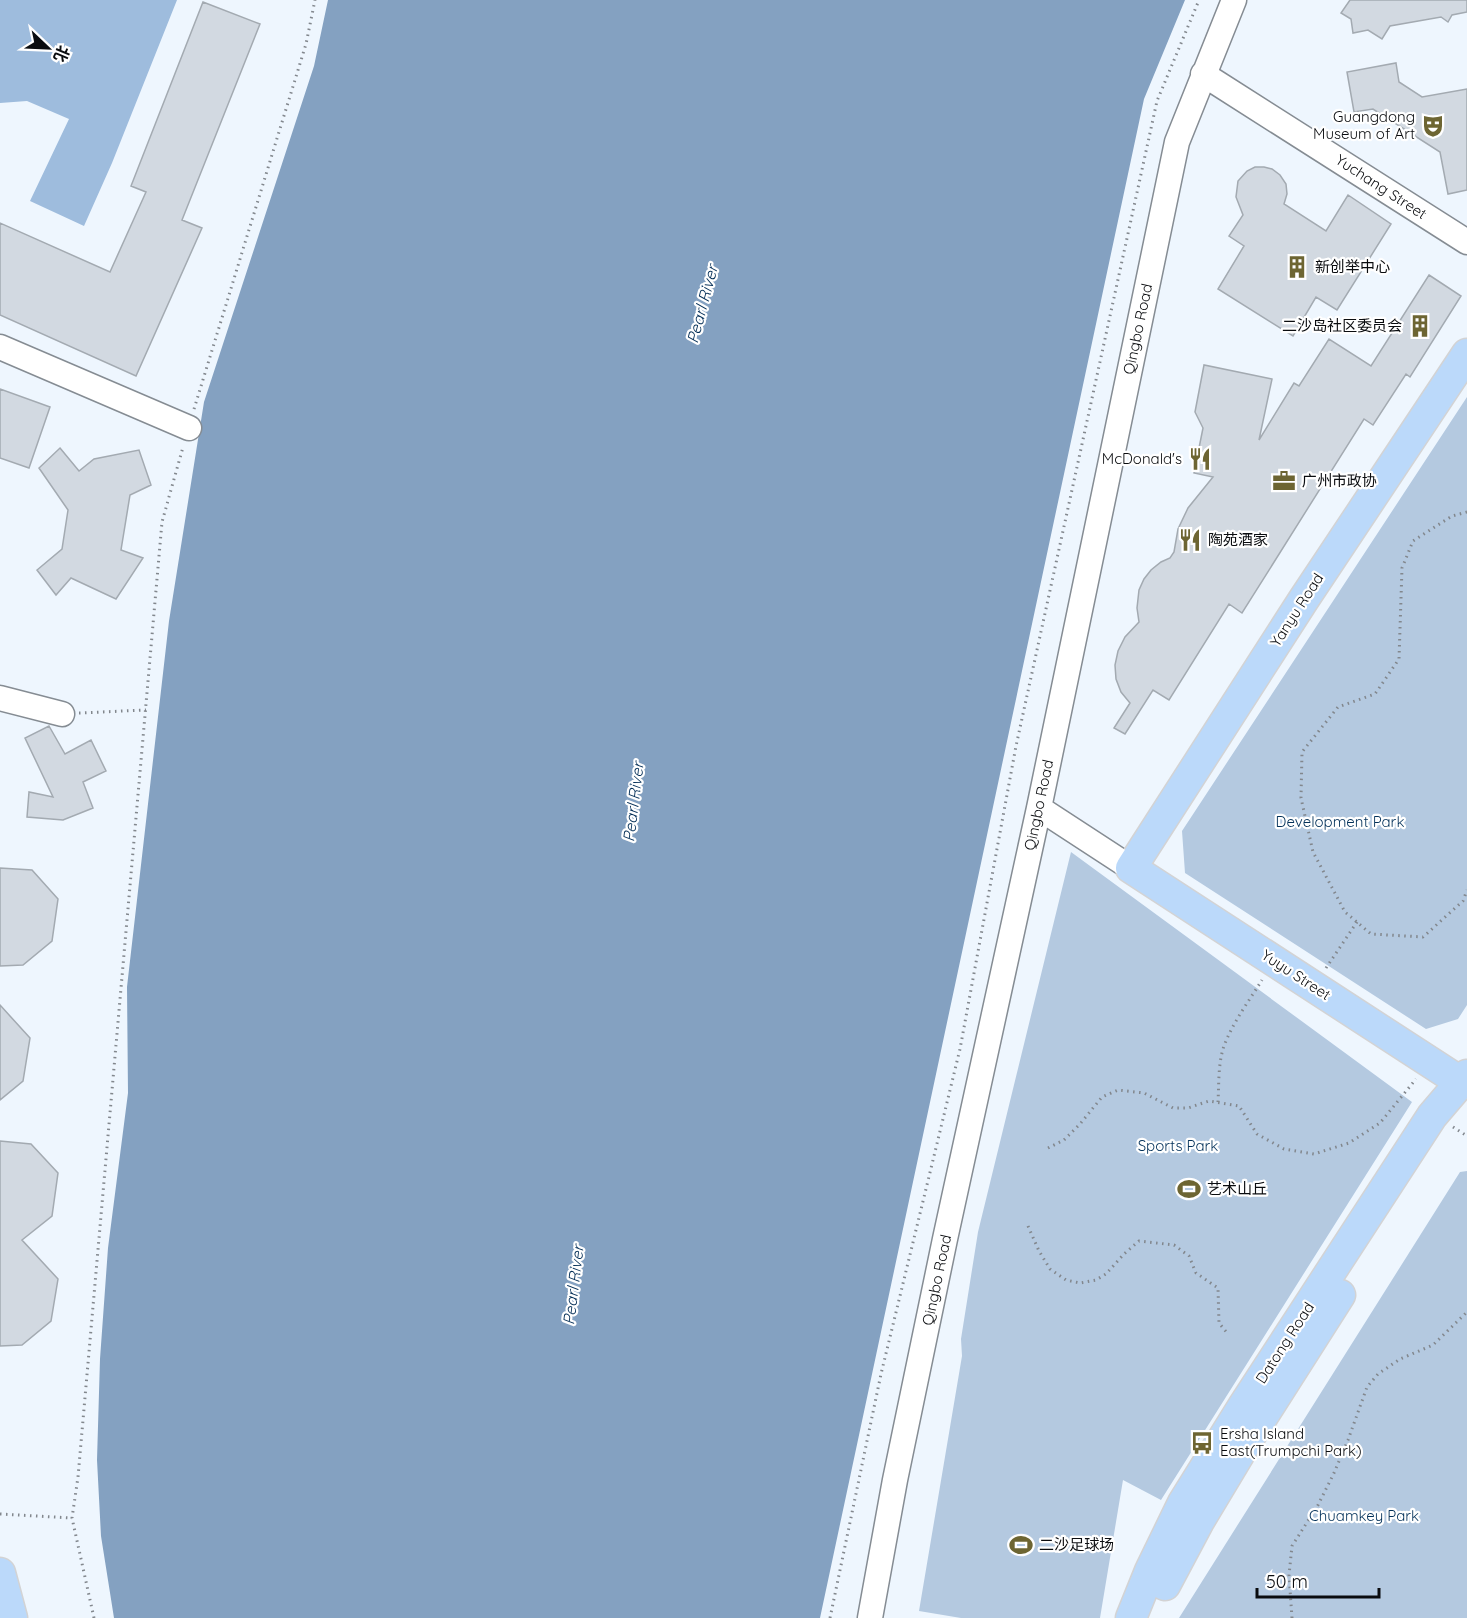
<svg xmlns="http://www.w3.org/2000/svg" width="1467" height="1618" font-family="Quicksand,'Noto Sans SC',sans-serif">
	<style>
		.green { fill: #b4c9e0 }
		.forest { fill: #9ebcdd }
		.water { fill: #84a1c1 }
		.building { fill: #d2d9e1; stroke: #a3aab1; stroke-width: 1.5 }
		.lines { fill: none; stroke-linecap: round; stroke-linejoin: round }
		.minor-casing { stroke: #858c93; stroke-width: 27 }
		.major-casing { stroke: #d3d3d4; stroke-width: 33 }
		.path { stroke: #82878d; stroke-width: 3; stroke-dasharray: 1.5 4.5; stroke-linecap: butt }
		.minor { stroke: #fff; stroke-width: 24 }
		.major { stroke: #bbd9fa; stroke-width: 30 }
		.labels { text-anchor: middle; stroke-width: 4.5; stroke-linejoin: round; paint-order: stroke }
		.poi-label { font-size: 15px; fill: #0a0c0f; stroke: #fff; text-anchor: start }
		.street-label { font-size: 15px; fill: #0a0c0f; stroke: #fff }
		.park-label { font-size: 15px; fill: #023059; stroke: #fff }
		.water-label { font-size: 16px; font-style: italic; fill: #002c55; stroke: #fff }
	</style>
	<rect width="100%" height="100%" fill="#eef6fe"/>
	<path class="green" d="M1467,397V1005L1458,1019L1426,1029L1185,873L1182,831Z
		M1071,852L1412,1102L1161,1500L1123,1480L1100,1618H961L919,1611L962,1356L961,1339L978,1232Z
		M1467,1171V1618H1179L1460,1172Z"/>
	<path class="forest" d="M0,0H177L112,163L84,226L30,201L69,119L27,101L0,103Z"/>
	<path class="water" d="M328,0H1185L1144,99L820,1618H114L101,1536L97,1460L100,1359L108,1248L128,1093L127,987L169,621L204,402L314,66Z"/>
	<path class="building" d="M1350,0H1467V12L1452,15L1448,22L1441,17L1390,26L1382,39L1368,30L1353,33L1351,19L1341,13Z
		M203,2L260,24L182,220L202,228L136,376L0,315V223L110,272L146,192L131,186Z
		M1396,63L1399,82L1422,97L1467,89V190L1448,194L1440,152L1373,109L1354,112L1347,72Z
		M1255,167H1264L1272,169L1280,175L1286,184L1287,194L1284,204L1326,231L1348,195L1391,224L1337,310L1316,297L1293,336L1218,289L1244,246L1229,236L1243,215L1236,197L1238,181L1247,171Z
		M1429,275L1461,296L1410,377L1406,374L1373,425L1364,419L1242,613L1229,604L1169,700L1153,690L1125,734L1114,728L1130,703L1121,692L1116,679L1115,665L1118,651L1125,637L1139,622L1137,608L1139,590L1144,579L1151,570L1161,562L1170,558L1174,552L1178,529L1188,508L1213,477L1194,473L1203,428L1195,412L1204,365L1272,379L1259,440L1294,383L1299,386L1329,339L1371,366Z
		M0,389L50,407L29,468L0,458Z
		M60,448L79,471L94,459L139,450L151,485L130,495L121,550L143,558L116,599L71,578L56,595L37,570L62,549L68,510L39,468Z
		M49,726L65,754L91,740L106,771L83,782L93,808L63,820L27,817L29,792L53,797L25,738Z
		M0,868L32,870L58,899L52,941L23,965L0,966Z
		M0,1005L30,1038L23,1081L0,1100Z
		M0,1141L31,1144L58,1173L52,1216L22,1240L58,1279L51,1321L22,1345L0,1346Z"/>
	<g class="lines">
		<g class="minor-casing">
			<path id="minor" d="M1203,74L1467,242
				M0,347L189,428
				M0,698L62,714
				M1039,808L1131,868
				M870,1618L895,1480L945,1239L1039,808L1177,142L1234,0"/>
		</g>
		<g class="major-casing">
			<path id="major" d="M1462,1083L1131,868L1304,599L1467,354
				M0,1573L12,1618
				M1165,1585L1199,1521L1247,1441L1340,1295
				M1131,1618L1150,1571L1183,1503L1244,1405L1406,1156L1432,1116L1467,1075"/>
		</g>
		<path class="path" d="M194,409L306,44L315,0
			M1467,512L1452,516L1413,541L1402,568L1399,659L1375,694L1338,707L1302,752L1301,798L1313,852L1345,912L1371,934L1423,937L1463,901L1467,890
			M79,713L146,710
			M1326,968L1357,922
			M1218,1102C1219,1084 1218,1063 1224,1046C1233,1022 1249,1001 1262,980
			M1453,1127L1467,1136
			M1048,1148L1064,1140L1080,1124L1102,1097L1118,1090L1144,1093L1173,1108H1188L1209,1101L1239,1106L1257,1134L1284,1149L1314,1154L1349,1143L1380,1123L1416,1079
			M1028,1226L1039,1251L1050,1269L1066,1280L1080,1283L1096,1280L1106,1274L1124,1254L1139,1241L1174,1245L1189,1256L1196,1273L1218,1288L1219,1323L1228,1334
			M0,1514L72,1518
			M94,1618L72,1518L78,1477L162,522L183,447
			M830,1618L881,1374L960,1049L1016,746L1157,101L1199,0
			M1292,1618L1289,1575L1292,1546L1318,1505L1334,1473L1348,1440L1367,1387L1378,1374L1400,1359L1433,1345L1467,1312"/>
		<use href="#minor" class="minor"/>
		<use href="#major" class="major"/>
	</g>
	<defs>
		<g id="theatre-bare" transform="scale(1.8)"><path d="M-5-5.5Q0-4 5-5.5V0Q5 5 0 6Q-5 5-5 0ZM-3.3-2.5H-1v1.5H-3.3ZM1-2.5H3.3v1.5H1ZM-2.8 1Q0 5.5 2.8 1Z" fill="#6d6532" stroke="#fff" stroke-width="2.5" paint-order="stroke"/></g>
		<g id="building-bare" transform="scale(1.8)"><path d="M-4-6H4V6H1V3H-1V6H-4ZM-2.5-4.3h1.7v1.8h-1.7ZM.8-4.3h1.7v1.8H.8ZM-2.5-1h1.7V.8h-1.7ZM.8-1h1.7V.8H.8Z" fill="#6d6532" stroke="#fff" stroke-width="2.5" paint-order="stroke"/></g>
		<g id="restaurant-bare" transform="scale(1.8)"><path d="M-5-6h1v4h1v-4h1v4h1v-4h1v5L-1.5 .5V6h-2V.5L-5-1ZM5-6V6H3V1.5H1.5Q1.5-4 5-6Z" fill="#6d6532" stroke="#fff" stroke-width="2.5" paint-order="stroke"/></g>
		<g id="office-bare" transform="scale(1.8)"><path d="M-6-3h4V-5.5h4V-3h4V5H-6ZM-1-4.5V-3h2v-1.5ZM-6 0V1H6V0Z" fill="#6d6532" stroke="#fff" stroke-width="2.5" paint-order="stroke"/></g>
		<g id="stadium-bare" transform="scale(1.8)"><path d="M0-5a6.5 5 0 1 0 0 10a6.5 5 0 1 0 0-10ZM-3.5-1.8h7v3.6h-7Z" fill="#6d6532" stroke="#fff" stroke-width="2.5" paint-order="stroke"/></g>
		<g id="bus-bare" transform="scale(1.8)"><path d="M-5-6H5V4H4V6H2V4H-2V6H-4V4H-5ZM-3.5-4V0h7V-4ZM-3.5 1.2v1.5H-2V1.2ZM2 1.2v1.5H3.5V1.2Z" fill="#6d6532" stroke="#fff" stroke-width="2.5" paint-order="stroke"/></g>
	</defs>
	<g fill-rule="evenodd">
		<use href="#theatre-bare" x="1433" y="126"/>
		<use href="#building-bare" x="1297" y="267"/>
		<use href="#building-bare" x="1420" y="326"/>
		<use href="#restaurant-bare" x="1200" y="459"/>
		<use href="#office-bare" x="1284" y="481"/>
		<use href="#restaurant-bare" x="1190" y="540"/>
		<use href="#stadium-bare" x="1189" y="1189"/>
		<use href="#bus-bare" x="1202" y="1443"/>
		<use href="#stadium-bare" x="1021" y="1545"/>
	</g>
	<g class="labels">
		<g class="poi-label">
			<text x="1415" y="122" text-anchor="end">Guangdong<tspan x="1415" dy="17">Museum of Art</tspan></text>
			<text x="1315" y="272">新创举中心</text>
			<text x="1402" y="331" text-anchor="end">二沙岛社区委员会</text>
			<text x="1182" y="464" text-anchor="end">McDonald's</text>
			<text x="1302" y="486">广州市政协</text>
			<text x="1208" y="545">陶苑酒家</text>
			<text x="1207" y="1194">艺术山丘</text>
			<text x="1220" y="1439">Ersha Island<tspan x="1220" dy="17">East(Trumpchi Park)</tspan></text>
			<text x="1039" y="1550">二沙足球场</text>
		</g>
		<g class="street-label">
			<text transform="translate(1381 187) rotate(33)" y="5">Yuchang Street</text>
			<text transform="translate(1138 329) rotate(-78)" y="5">Qingbo Road</text>
			<text transform="translate(1297 610) rotate(-57)" y="5">Yanyu Road</text>
			<text transform="translate(1039 805) rotate(-78)" y="5">Qingbo Road</text>
			<text transform="translate(1296 975) rotate(33)" y="5">Yuyu Street</text>
			<text transform="translate(937 1280) rotate(-78)" y="5">Qingbo Road</text>
			<text transform="translate(1285 1343) rotate(-57)" y="5">Datong Road</text>
		</g>
		<g class="park-label">
			<text x="1340" y="827">Development Park</text>
			<text x="1178" y="1151">Sports Park</text>
			<text x="1364" y="1521">Chuamkey Park</text>
		</g>
		<g class="water-label">
			<text transform="translate(702 304) rotate(-75)" y="6">Pearl River</text>
			<text transform="translate(633 802) rotate(-83)" y="6">Pearl River</text>
			<text transform="translate(573 1285) rotate(-83)" y="6">Pearl River</text>
		</g>
	</g>
	<g transform="translate(48 48) rotate(113)" stroke="#ffffff" stroke-width="4.5" paint-order="stroke">
	<path d="M0-4.5L10 22L0 15L-10 22Z" fill="#0a0c0f"/>
	<text y="-9" font-size="16" font-weight="bold" text-anchor="middle" fill="#0a0c0f">北</text>
	</g>
	<path d="M1257 1588v9h122v-9" fill="none" stroke="#0a0c0f" stroke-width="3"/>
	<text x="1266" y="1588" font-size="18" fill="#0a0c0f" stroke="#ffffff" stroke-width="4.5" paint-order="stroke">50 m</text>
</svg>
